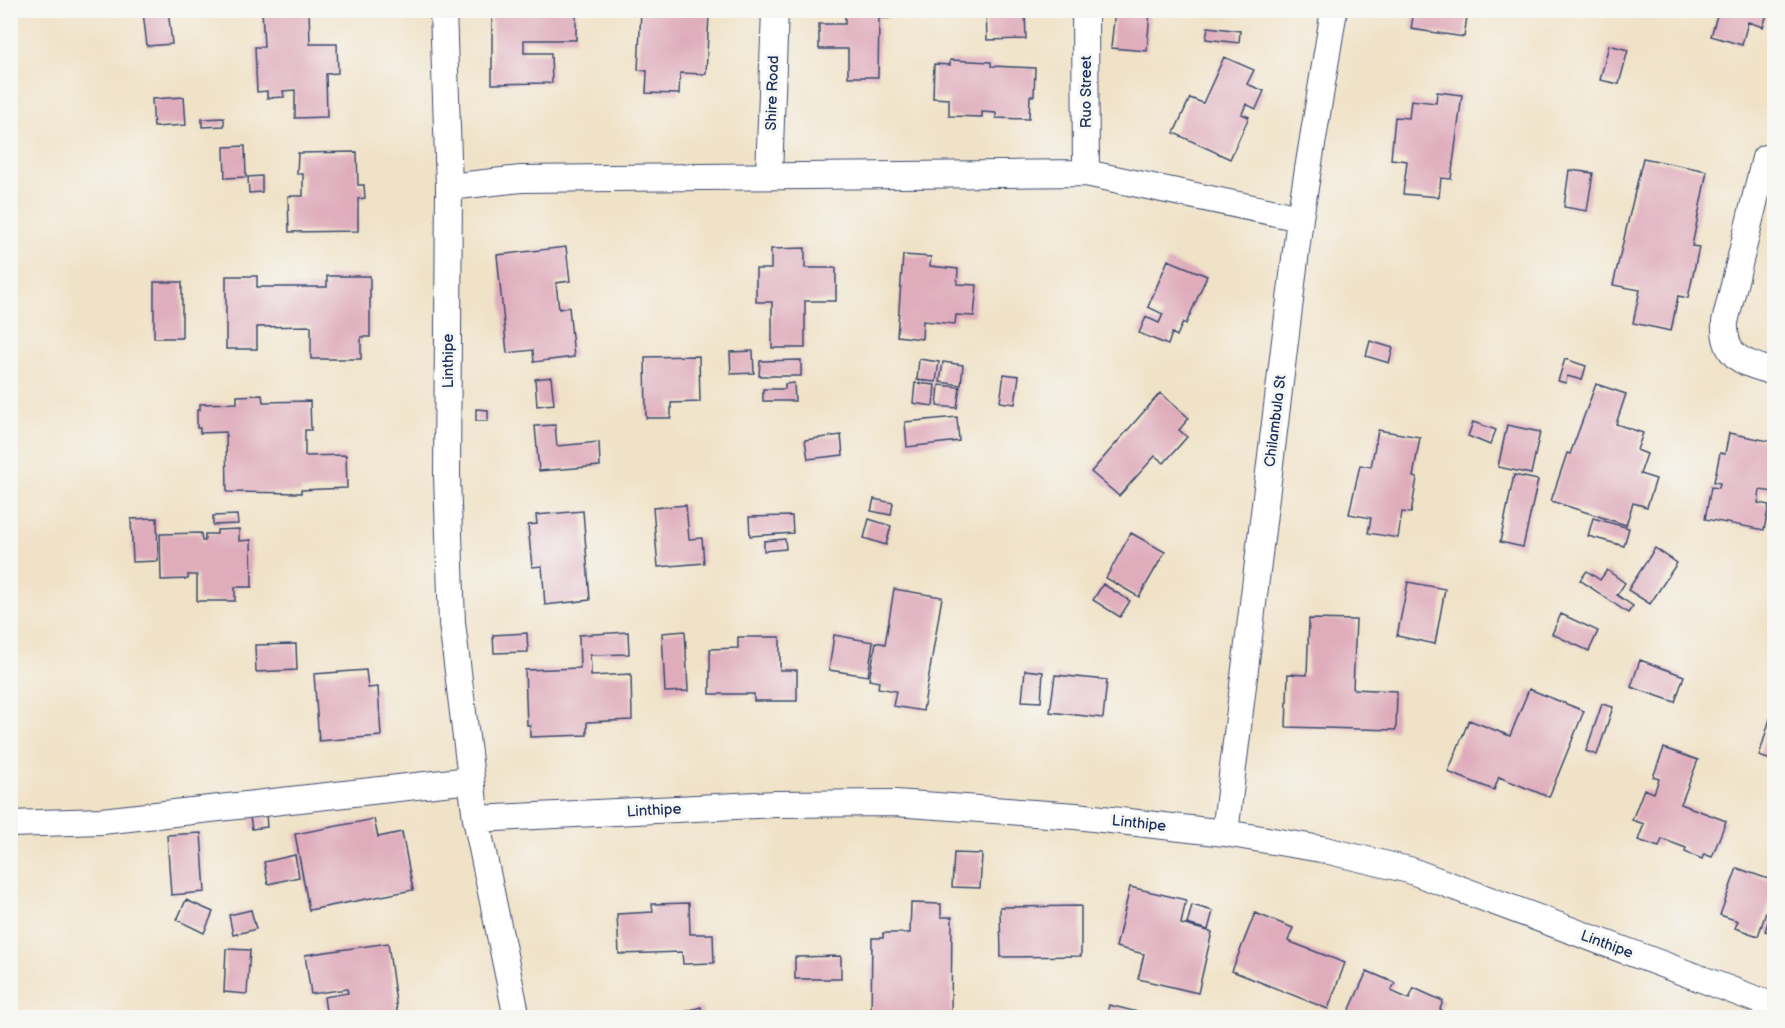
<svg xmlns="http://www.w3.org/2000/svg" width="1785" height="1028" font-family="'Balsamiq Sans',sans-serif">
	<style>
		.building { fill: #dfacbc }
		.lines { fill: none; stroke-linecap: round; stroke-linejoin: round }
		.street-casing { stroke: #3b4a6e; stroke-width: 28 }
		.street { stroke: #fff; stroke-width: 26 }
		.labels { text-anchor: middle; stroke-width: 6; stroke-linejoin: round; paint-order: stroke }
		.street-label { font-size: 15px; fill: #1b2f5e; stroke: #f6f6f2 }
	</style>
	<rect width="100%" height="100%" fill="#f6f6f2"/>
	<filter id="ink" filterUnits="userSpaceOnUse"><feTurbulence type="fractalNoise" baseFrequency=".0167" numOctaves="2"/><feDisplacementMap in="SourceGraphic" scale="12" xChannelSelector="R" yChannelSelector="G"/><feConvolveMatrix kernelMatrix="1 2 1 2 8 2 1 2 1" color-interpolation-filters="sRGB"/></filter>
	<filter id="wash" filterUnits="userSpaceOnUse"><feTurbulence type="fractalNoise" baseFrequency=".008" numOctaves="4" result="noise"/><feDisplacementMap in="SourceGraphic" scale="24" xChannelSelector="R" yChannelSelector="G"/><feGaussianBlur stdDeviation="1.35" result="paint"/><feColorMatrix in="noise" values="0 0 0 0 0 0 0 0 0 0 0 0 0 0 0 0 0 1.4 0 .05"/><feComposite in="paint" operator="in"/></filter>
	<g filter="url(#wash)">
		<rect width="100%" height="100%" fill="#f0e2c7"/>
		<g id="blocks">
			<path class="building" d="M168,10L172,44L147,46L143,12Z
				M262,10H309L310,44H337L338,73L326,74L327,117L295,118V90L283,91L284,97L267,98V91L257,92L255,47H264Z
				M492,10H576V40H524V53H551L552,83L492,84Z
				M845,10H889V18H879L878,77H848V49H819V24H845Z
				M986,10H1025L1026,39L987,40Z
				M1115,10H1150L1147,51L1111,48Z
				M1414,10H1468L1464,37L1411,29Z
				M1714,10H1774V16L1767,14L1763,27L1748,22L1742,45L1711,36L1718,12Z
				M641,11L709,14L706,74L680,73L679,94L646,93L647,71L638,70Z
				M1208,27L1240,31L1239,43L1206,39Z
				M1609,45L1628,50L1619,84L1600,80Z
				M1224,57L1254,70L1247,84L1264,91L1256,109L1246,104L1242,114L1249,117L1230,159L1174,133L1190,98L1203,103Z
				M950,60L991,62V66L1035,68L1034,96H1030L1029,119L996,118V113L982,112V117L949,116V99L933,98L934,64L950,65Z
				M1437,92L1462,95L1451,179L1441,178L1439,197L1403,194L1407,161L1391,159L1395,117L1409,118L1411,100L1436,103Z
				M184,97L186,125L154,127L152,99Z
				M224,118V126L202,127V119Z
				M245,146L246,177L225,178L224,147Z
				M357,152L358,185H364L365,198L358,199V231L289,232L288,196H303V174H297L298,153Z
				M1643,158L1707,171L1692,246L1699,247L1688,298L1678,296L1671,331L1633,323L1640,290L1613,285Z
				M1569,170L1593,173L1587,211L1564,207Z
				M262,176V192L249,193L248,177Z
				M566,247L570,281L556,283L559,309L569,307L574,357L534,362L533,350L507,353L497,255Z
				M805,248V268H836V301H805V348H772V302H756V269H771V249Z
				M903,255L931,257L930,266L958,269L957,284L977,285L974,316L956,315L955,324L923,321L922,339L897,336Z
				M1168,260L1207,276L1186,324L1183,322L1177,336L1172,333L1168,345L1139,333L1146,317L1159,323L1163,314L1148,307Z
				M226,276H257V287H327V276H370V337H361V359H311V326L257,327V349H226Z
				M154,282H182V338H154Z
				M1370,341L1393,348L1389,363L1366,356Z
				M753,351L754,373L731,374L730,352Z
				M699,356L700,402L671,403V418H646L645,357Z
				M919,359L939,362L936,382L917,380Z
				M1565,359L1586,366L1582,380L1567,376L1566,383L1558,381Z
				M801,360V376H759L760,361Z
				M943,362L963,365L961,385L940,382Z
				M1004,374L1019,376L1015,404L1000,402Z
				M551,377L554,404L537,406L535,379Z
				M794,383L795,401H763V389H785V384Z
				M915,383L935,385L933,406L913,403Z
				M1596,384L1626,394L1616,424L1643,433L1637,450L1647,454L1640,474L1656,479L1647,507L1633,503L1626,525L1551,501L1567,453L1570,454Z
				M939,385L960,387L957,408L937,406Z
				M1160,393L1189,418L1179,430L1187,437L1164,463L1155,456L1119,496L1091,472Z
				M262,395L263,402L310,401L311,430H305V456L346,455L347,488L301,490V493L227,492L226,432L200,433V428H197V410H200V404L237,403V396Z
				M476,409L488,410V421H476Z
				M957,417L959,441L907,447L905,422Z
				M1473,422L1496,430L1490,445L1468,436Z
				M555,425L557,446L599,442L600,466L539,471L535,426Z
				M1507,425L1540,432L1531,474L1498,467Z
				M1378,430L1420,437L1413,477L1417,478L1411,513L1402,512L1398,538L1368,533L1371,518L1349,514L1360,465L1371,467Z
				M1729,433L1774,442V492L1760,490L1758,503L1769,505L1764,530L1705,519L1711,487L1719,488L1720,483L1714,482L1720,453L1725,454Z
				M841,435L843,455L808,459L805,440Z
				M1514,475L1538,480L1523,547L1500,542Z
				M874,499L893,503L891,515L871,511Z
				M686,505L689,539L702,538L704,563L658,567L653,508Z
				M583,511L590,600L545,605L542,566L532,567L528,525L537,524L536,515Z
				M237,515L238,524L213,525V516Z
				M792,516L793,533L750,536L749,517Z
				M157,518L158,561L133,562L131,519Z
				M1593,518L1629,528L1624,546L1588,536Z
				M869,519L891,526L886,545L864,538Z
				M239,529V541L251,540L252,587H235V601H197V575H188V579L161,580L160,534L201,533L202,541H205V534H217V530Z
				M1131,533L1165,552L1139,597L1106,578Z
				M785,539L786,549L764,551V541Z
				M1655,548L1677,563L1650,604L1628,590Z
				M1607,570L1625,583L1617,595L1633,606L1628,613L1580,580L1587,571L1600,580Z
				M1408,582L1445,589L1435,644L1397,636Z
				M1103,584L1130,601L1120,617L1093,600Z
				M894,589L942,597L923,711L893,706L896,691L878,688L879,682L869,680L876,642L885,644Z
				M1561,614L1598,631L1589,651L1552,634Z
				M1309,619L1356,620L1353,689L1397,691L1396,730L1286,727L1288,674L1307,675Z
				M685,631L688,691L665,692L662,633Z
				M628,632L629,654L590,655L591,667V676L631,674L632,720L587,722V735L530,737V725H527L525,670L580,668L579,635Z
				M527,633L528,652L494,653L493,635Z
				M834,635L873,642L868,676L829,670Z
				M738,637H780V670H797V701H754V694H710V649L738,648Z
				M296,644L297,670L256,672L255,645Z
				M1640,660L1684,676L1675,702L1631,687Z
				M366,670L368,688L378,687L381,736L319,741L314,674Z
				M1025,670L1043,672L1041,702L1022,701Z
				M1055,675L1107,680L1103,718L1050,712Z
				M1529,689L1584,711L1549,797L1499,777L1494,790L1448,772L1469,720L1510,736Z
				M1602,704L1613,707L1597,755L1586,751Z
				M1774,705V761L1759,756Z
				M1664,748L1698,760L1681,804L1726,821L1712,857L1704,854L1702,859L1685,852L1686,848L1662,839L1659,847L1638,840L1644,824L1632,820L1644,789L1654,793L1659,779L1653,777Z
				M266,815L267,827L252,829L250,817Z
				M374,819L378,837L402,832L413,890L309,910L295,834Z
				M201,833L205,892L171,895L167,835Z
				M954,853L982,854L980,888L952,887Z
				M295,855L299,877L268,884L264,862Z
				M1737,868L1774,881V889L1758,936L1735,928L1738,921L1720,915Z
				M1130,887L1186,900L1181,924L1212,932L1198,993L1138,979L1144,954L1116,947Z
				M186,900L213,912L204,933L177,920Z
				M689,903L690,934H713L714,963L683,964L682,952L619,954L617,914L653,912L652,904Z
				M911,903L941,904V917H952L951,1018H871L872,938H883V933H910Z
				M1192,905L1213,911L1208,930L1187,924Z
				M1774,905V934L1765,931Z
				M1081,906V956L1001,957L1000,907Z
				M251,910L256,929L233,935L229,915Z
				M1255,913L1293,928L1288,941L1345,963L1328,1009L1232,971Z
				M388,943L398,1018H327L324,997L348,993L347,989L311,994L305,955Z
				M226,949L250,950L247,994L224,992Z
				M841,956V979H795V957Z
				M1367,971L1395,983L1391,991L1409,999L1414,988L1443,1001L1440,1009L1452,1018H1346Z
				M1109,1005L1150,1015V1018H1106Z
				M701,1007L704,1018H667V1017Z"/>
		</g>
	</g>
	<g filter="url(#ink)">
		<use href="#blocks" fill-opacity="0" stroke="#3b4a6e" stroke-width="1.5"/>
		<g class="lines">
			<g class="street-casing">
				<path id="street" d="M443,10L449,187L447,476L452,623L476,819L517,1018
					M1085,10L1086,173
					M1765,158L1725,322C1723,359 1745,363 1774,372
					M769,175L775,10
					M449,187L521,179L1086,173L1300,218
					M476,819L776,804L895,803L1076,816L1225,833L1321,849L1409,870L1774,1006
					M10,824L102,821L470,780
					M1225,833L1300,218L1334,10"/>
			</g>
			<use href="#street" class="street"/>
		</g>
	</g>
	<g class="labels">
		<g class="street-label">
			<text transform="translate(1086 92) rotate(-90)" y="5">Ruo Street</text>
			<text transform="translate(772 93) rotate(-88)" y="5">Shire Road</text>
			<text transform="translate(448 361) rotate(-90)" y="5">Linthipe</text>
			<text transform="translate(1275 421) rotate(-83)" y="5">Chilambula St</text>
			<text transform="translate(654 810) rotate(-3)" y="5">Linthipe</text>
			<text transform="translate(1139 823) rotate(6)" y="5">Linthipe</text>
			<text transform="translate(1607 944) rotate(20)" y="5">Linthipe</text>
		</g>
	</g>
	<rect width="1785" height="1028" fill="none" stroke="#f6f6f2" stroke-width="36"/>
</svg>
